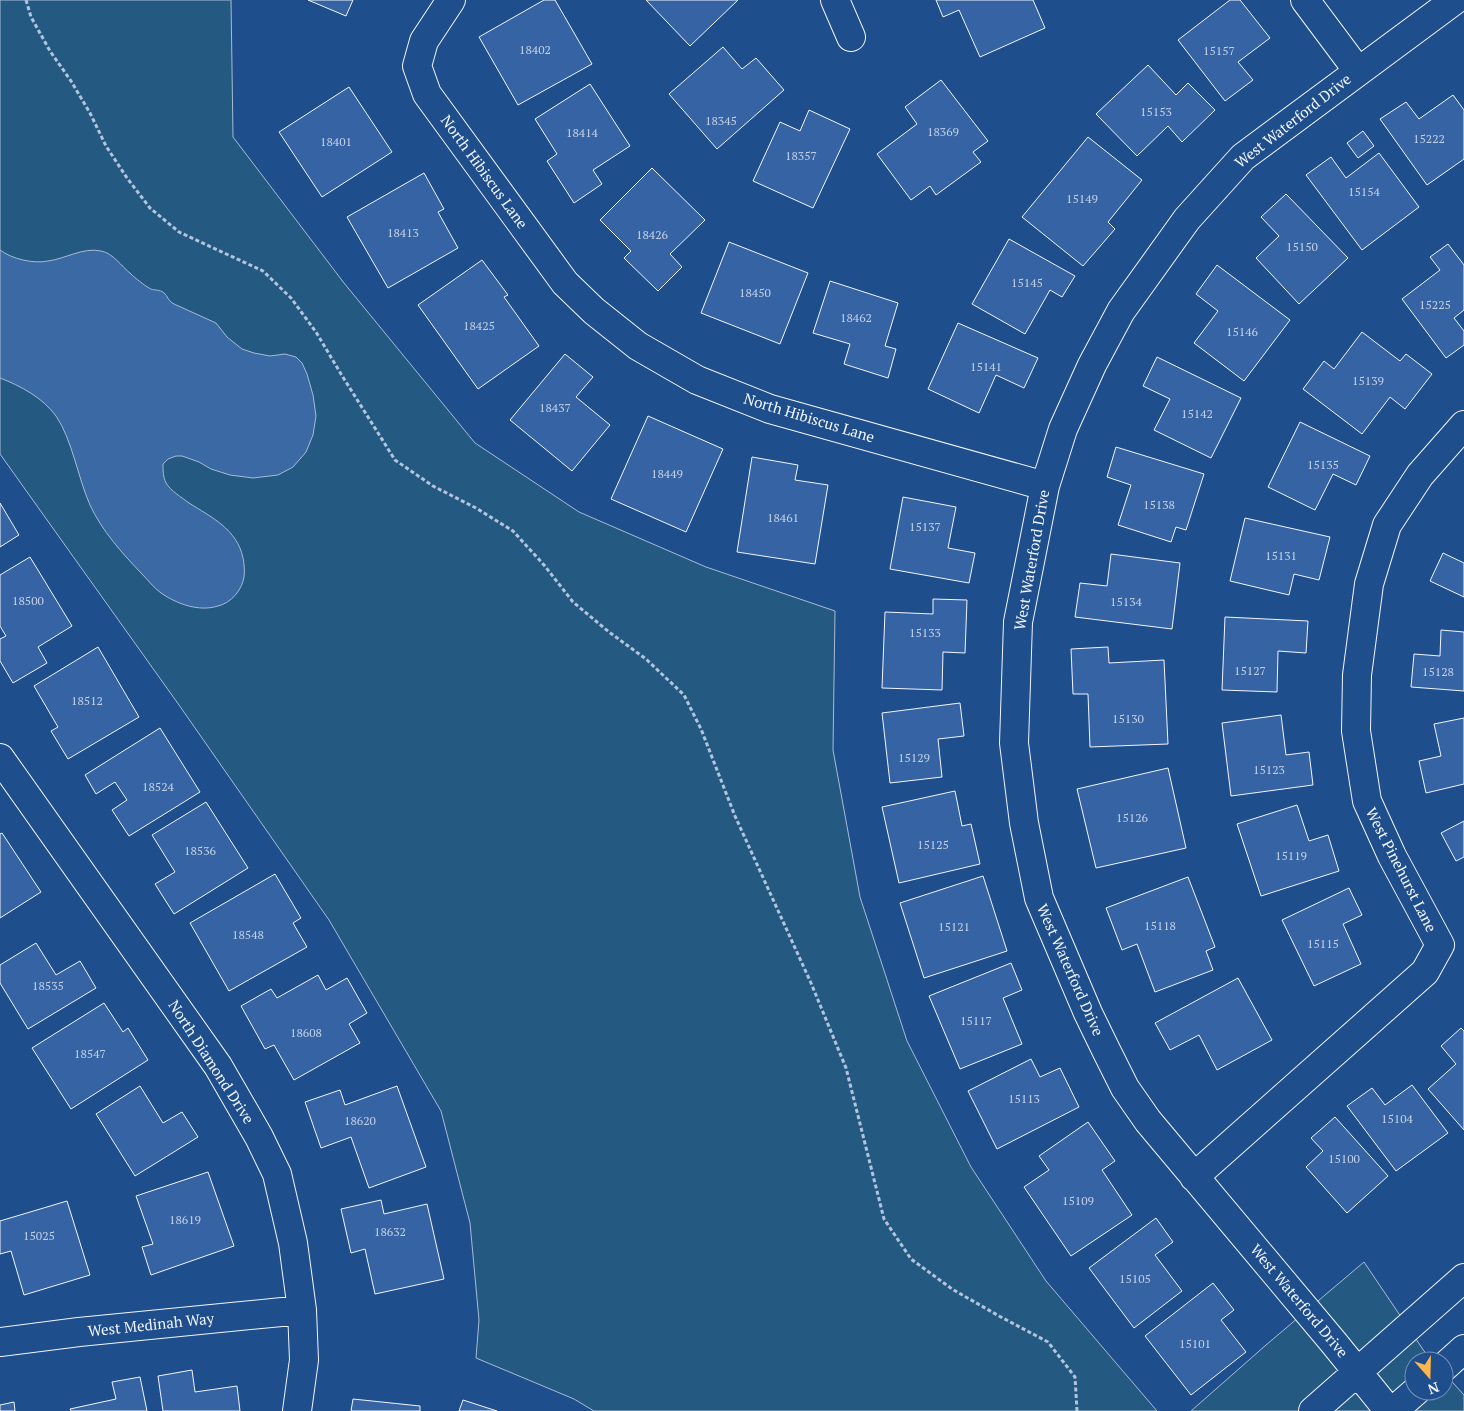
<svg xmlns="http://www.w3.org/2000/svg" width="1464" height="1411" font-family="'PT Serif',serif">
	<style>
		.green { fill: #245a82; stroke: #a8bbd7 }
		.water { fill: #3b69a3; stroke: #a8bbd7 }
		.building { fill: #3563a3; stroke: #f2f6ff }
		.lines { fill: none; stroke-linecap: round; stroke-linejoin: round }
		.minor-casing { stroke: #f2f6ff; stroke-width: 30 }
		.path { stroke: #b3c4dc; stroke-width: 3; stroke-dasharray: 4 2.5; stroke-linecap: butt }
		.minor { stroke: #1f4e8c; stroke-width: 28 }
		.labels { text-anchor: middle; stroke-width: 4; stroke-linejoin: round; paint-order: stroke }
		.number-label { font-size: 12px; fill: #c3d1e8 }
		.street-label { font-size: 15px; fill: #f2f6ff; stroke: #1f4e8c }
	</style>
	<rect width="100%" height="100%" fill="#1f4e8c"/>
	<path class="green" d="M0,0H231L233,137L344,283L475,443L579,512L706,567L835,611L833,750L860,897L907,1041L971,1167L1046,1281L1157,1411H594L574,1399L476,1358L479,1320L470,1223L441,1111L329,920L179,705L0,454Z
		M1364,1262L1424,1351L1433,1361H1414V1391H1444V1373L1464,1395V1411H1191L1266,1345Z"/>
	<path class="water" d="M0,250C12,259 33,264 48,261C65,259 83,247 101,251C113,253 121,266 131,274C135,278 144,285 149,288C153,291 160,289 164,293C168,296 167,300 174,304L216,323L227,337L242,349L254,353L270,356L285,354L296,357L302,363L307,374L313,395L316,416L313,435L306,452L293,467L278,475L253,478L230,475L211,469L199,462L182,456H176L168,459L163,464C163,470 163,477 166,483C171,491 181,497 189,503C211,517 237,529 243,558C244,563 245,571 244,577C242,590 231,603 218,606C199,612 177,604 161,593C154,588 148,580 142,574C122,553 102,531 90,505C78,478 72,439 56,416C43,398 21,386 0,378Z"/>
	<path class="building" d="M308,0H353L346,16Z
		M544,0H555L592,64L518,105L479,37Z
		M646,0H738L690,46Z
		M936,0H1033L1045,28L980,57L959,10L943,17Z
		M1230,0H1240L1270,38L1238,62L1253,80L1225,101L1178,40Z
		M723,47L742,69L756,58L784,90L717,149L669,94Z
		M1148,65L1176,95L1188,83L1215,110L1182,142L1168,126L1137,156L1096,114Z
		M941,80L988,141L973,152L981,162L936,195L930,186L911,200L877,154L917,124L905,107Z
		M590,84L630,146L593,170L602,184L574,203L547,161L557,154L535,119Z
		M349,87L392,152L322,197L279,132Z
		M1453,95L1464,110V159L1427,185L1380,119L1406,102L1419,119Z
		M809,110L850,129L813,208L753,181L780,122L800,131Z
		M1363,131L1374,146L1358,158L1347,143Z
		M1088,137L1142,180L1108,222L1115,229L1083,266L1022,217Z
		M1379,153L1419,207L1362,250L1306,175L1331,157L1346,178Z
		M652,168L705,220L670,254L682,267L658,291L624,258L631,251L600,220Z
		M424,173L444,209L438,212L458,248L388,288L347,217Z
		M1286,194L1348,258L1299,304L1256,258L1279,236L1261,217Z
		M1009,239L1075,276L1062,297L1050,290L1025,334L972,304Z
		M729,242L808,273L780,344L701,313Z
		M1448,244L1464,265V310L1454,318L1464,331V345L1446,358L1402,299L1440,270L1430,257Z
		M482,260L508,295L504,297L539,346L478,389L418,305Z
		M1217,265L1290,320L1244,381L1194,343L1218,311L1196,294Z
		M830,281L898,303L885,346L896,349L888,378L844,364L850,344L813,333Z
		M958,323L1038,358L1024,388L996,375L979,413L928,389Z
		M1362,332L1400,361L1406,354L1432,374L1405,409L1390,397L1362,434L1303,389L1324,361L1334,369Z
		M565,354L593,377L576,397L610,425L572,471L510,420Z
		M1157,357L1241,398L1211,458L1154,430L1170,399L1143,386Z
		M648,416L723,449L686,532L611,499Z
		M1300,422L1370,456L1356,485L1333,474L1315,510L1268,487Z
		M1116,447L1204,474L1186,530L1176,527L1171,542L1118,525L1131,485L1107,477Z
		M752,457L798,465L795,480L828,485L815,564L737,552Z
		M903,497L956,507L948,548L975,553L969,583L890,569Z
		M0,503L19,535L0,547Z
		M1245,518L1330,537L1319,580L1294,574L1289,595L1230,581Z
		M1443,553L1464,563V597L1430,581Z
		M1111,554L1180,563L1172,629L1075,617L1080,583L1107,586Z
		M30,557L72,626L38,647L47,663L13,683L0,661V639L6,636L0,626V575Z
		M933,599L967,600L965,653L943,652L942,690L882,688L885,612L933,614Z
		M1225,617L1308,621L1306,653L1278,651L1277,692L1222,690Z
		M1441,630L1464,632V691L1411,687L1414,654L1440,656Z
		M98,647L139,717L68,759L51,731L58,727L34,686Z
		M1108,647L1109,663L1164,660L1168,744L1090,747L1088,694H1073L1071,649Z
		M960,703L964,736L938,739L942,777L890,783L882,713Z
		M1281,715L1286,755L1309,752L1313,785L1231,796L1222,723Z
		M1464,718V784L1426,793L1419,761L1441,756L1434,724Z
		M160,728L200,792L129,836L112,810L127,800L115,782L96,794L85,775Z
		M1168,768L1186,848L1096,868L1077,789Z
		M955,791L962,826L971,824L980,864L899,883L882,807Z
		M206,802L248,868L174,914L155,884L175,872L152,835Z
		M1297,805L1309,841L1328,835L1339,871L1261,896L1237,824Z
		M1464,821V857L1456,861L1441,833Z
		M2,833L41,892L0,918V834Z
		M275,874L301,918L293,923L307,947L229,991L190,923Z
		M983,876L1007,951L924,978L900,903Z
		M1188,877L1215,947L1206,951L1213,970L1155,992L1137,944L1122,950L1106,908Z
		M1349,888L1362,915L1343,924L1361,964L1314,986L1282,920Z
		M36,943L56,975L80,961L96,988L28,1029L0,983V965Z
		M1011,963L1022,990L1003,998L1022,1044L960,1069L929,996Z
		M318,975L326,990L347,978L367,1013L349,1024L360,1043L294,1080L274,1045L265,1049L241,1006L271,989L277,998Z
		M1238,978L1272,1040L1217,1070L1199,1035L1170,1050L1155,1023Z
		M104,1003L123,1032L128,1028L148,1060L71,1109L32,1048Z
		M1461,1028L1464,1031V1130L1428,1089L1456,1064L1441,1046Z
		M1031,1059L1040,1077L1060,1068L1079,1107L997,1149L968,1091Z
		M1412,1085L1448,1133L1396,1171L1347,1106L1372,1088L1385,1105Z
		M140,1086L163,1123L182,1112L198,1137L135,1176L96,1114Z
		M397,1086L426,1167L369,1188L351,1137L321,1148L305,1102L340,1090L345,1105Z
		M1335,1117L1388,1176L1347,1213L1306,1167L1323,1151L1311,1138Z
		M1088,1122L1115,1161L1102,1170L1132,1215L1071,1256L1024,1187L1049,1170L1039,1156Z
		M208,1172L234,1246L151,1275L142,1247L153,1244L136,1196Z
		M381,1200L384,1214L427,1204L444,1279L375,1294L365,1249L351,1253L341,1209Z
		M67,1201L90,1275L24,1295L11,1251L0,1254V1221Z
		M1156,1218L1173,1242L1155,1255L1182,1291L1134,1328L1089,1268Z
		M1213,1283L1234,1310L1221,1320L1246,1352L1191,1395L1145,1336Z
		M192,1370L195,1392L237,1386L240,1411H163L158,1376Z
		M140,1377L147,1411H71L70,1409L116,1399L112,1382Z
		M353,1399L420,1406V1411H351Z
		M463,1400L497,1411H459Z
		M14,1402L15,1411H0V1405Z"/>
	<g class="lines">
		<g class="minor-casing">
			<path id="minor" d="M451,0L424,41L417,66L427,94L565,283L594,311L638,346L697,380L770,409L1045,486
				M835,0L851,37
				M1305,0L1358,71
				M0,758L218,1066L259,1137L277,1174L293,1243L302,1310L304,1360L297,1411
				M1194,1177L1425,972L1440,945L1392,856L1367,801L1356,731L1357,675L1369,584L1387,525L1420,475L1464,425
				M0,1342L79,1332L302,1310
				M1444,1367L1464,1349
				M1313,1411L1464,1278
				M1389,1411L1334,1343L1148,1121L1125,1088L1106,1050L1088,1013L1039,898L1024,823L1014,743L1018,622L1045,486L1063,429L1092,365L1121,311L1187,219L1243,157L1455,0
				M1393,1411L1416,1391"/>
		</g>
		<path class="path" d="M26,0L31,17L50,51L71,81L90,113L106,146L127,178L150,208L179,232L263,271L291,298L316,332L341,374L395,460L433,486L476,508L513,531L544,565L573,602L609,632L646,659L684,695L701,729L735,816L811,983L846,1068L884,1219L911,1259L952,1289L999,1316L1048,1342L1075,1377L1077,1411"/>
		<use href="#minor" class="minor"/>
	</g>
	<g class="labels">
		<g class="number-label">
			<text x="535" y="54">18402</text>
			<text x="1219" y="55">15157</text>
			<text x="1156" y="116">15153</text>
			<text x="721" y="125">18345</text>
			<text x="943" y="136">18369</text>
			<text x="582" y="137">18414</text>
			<text x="1429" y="143">15222</text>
			<text x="336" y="146">18401</text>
			<text x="801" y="160">18357</text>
			<text x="1364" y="196">15154</text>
			<text x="1082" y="203">15149</text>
			<text x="403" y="237">18413</text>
			<text x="652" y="239">18426</text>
			<text x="1302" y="251">15150</text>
			<text x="1027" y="287">15145</text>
			<text x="755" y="297">18450</text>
			<text x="1435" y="309">15225</text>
			<text x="856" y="322">18462</text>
			<text x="479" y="330">18425</text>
			<text x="1242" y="336">15146</text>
			<text x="986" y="371">15141</text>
			<text x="1368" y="385">15139</text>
			<text x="555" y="412">18437</text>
			<text x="1197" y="418">15142</text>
			<text x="1323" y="469">15135</text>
			<text x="667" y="478">18449</text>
			<text x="1159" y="509">15138</text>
			<text x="783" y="522">18461</text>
			<text x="925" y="531">15137</text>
			<text x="1281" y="560">15131</text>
			<text x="28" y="605">18500</text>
			<text x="1126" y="606">15134</text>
			<text x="925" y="637">15133</text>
			<text x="1250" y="675">15127</text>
			<text x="1438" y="676">15128</text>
			<text x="87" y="705">18512</text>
			<text x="1128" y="723">15130</text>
			<text x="914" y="762">15129</text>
			<text x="1269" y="774">15123</text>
			<text x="158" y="791">18524</text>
			<text x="1132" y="822">15126</text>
			<text x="933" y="849">15125</text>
			<text x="200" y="855">18536</text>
			<text x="1291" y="860">15119</text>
			<text x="1160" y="930">15118</text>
			<text x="954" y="931">15121</text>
			<text x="248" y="939">18548</text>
			<text x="1323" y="948">15115</text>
			<text x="48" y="990">18535</text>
			<text x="976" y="1025">15117</text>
			<text x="306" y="1037">18608</text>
			<text x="90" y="1058">18547</text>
			<text x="1024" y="1103">15113</text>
			<text x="1397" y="1123">15104</text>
			<text x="360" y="1125">18620</text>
			<text x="1344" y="1163">15100</text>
			<text x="1078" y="1205">15109</text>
			<text x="185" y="1224">18619</text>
			<text x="390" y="1236">18632</text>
			<text x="39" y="1240">15025</text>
			<text x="1135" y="1283">15105</text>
			<text x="1195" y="1348">15101</text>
		</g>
		<g class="street-label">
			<text transform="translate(1293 121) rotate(-38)" y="5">West Waterford Drive</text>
			<text transform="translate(484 172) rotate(54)" y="5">North Hibiscus Lane</text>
			<text transform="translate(809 418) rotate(17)" y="5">North Hibiscus Lane</text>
			<text transform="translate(1032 560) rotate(-80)" y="5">West Waterford Drive</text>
			<text transform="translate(1401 870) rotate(63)" y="5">West Pinehurst Lane</text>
			<text transform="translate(1070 970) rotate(66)" y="5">West Waterford Drive</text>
			<text transform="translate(211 1062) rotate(57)" y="5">North Diamond Drive</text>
			<text transform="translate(1299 1301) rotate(50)" y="5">West Waterford Drive</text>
			<text transform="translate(151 1325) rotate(-6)" y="5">West Medinah Way</text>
		</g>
	</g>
	<g transform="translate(1429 1376) rotate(160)"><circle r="24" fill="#1f4e8c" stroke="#7391ba"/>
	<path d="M0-4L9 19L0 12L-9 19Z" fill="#ffb74d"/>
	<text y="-8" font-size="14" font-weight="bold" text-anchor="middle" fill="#f2f6ff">N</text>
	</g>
</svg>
